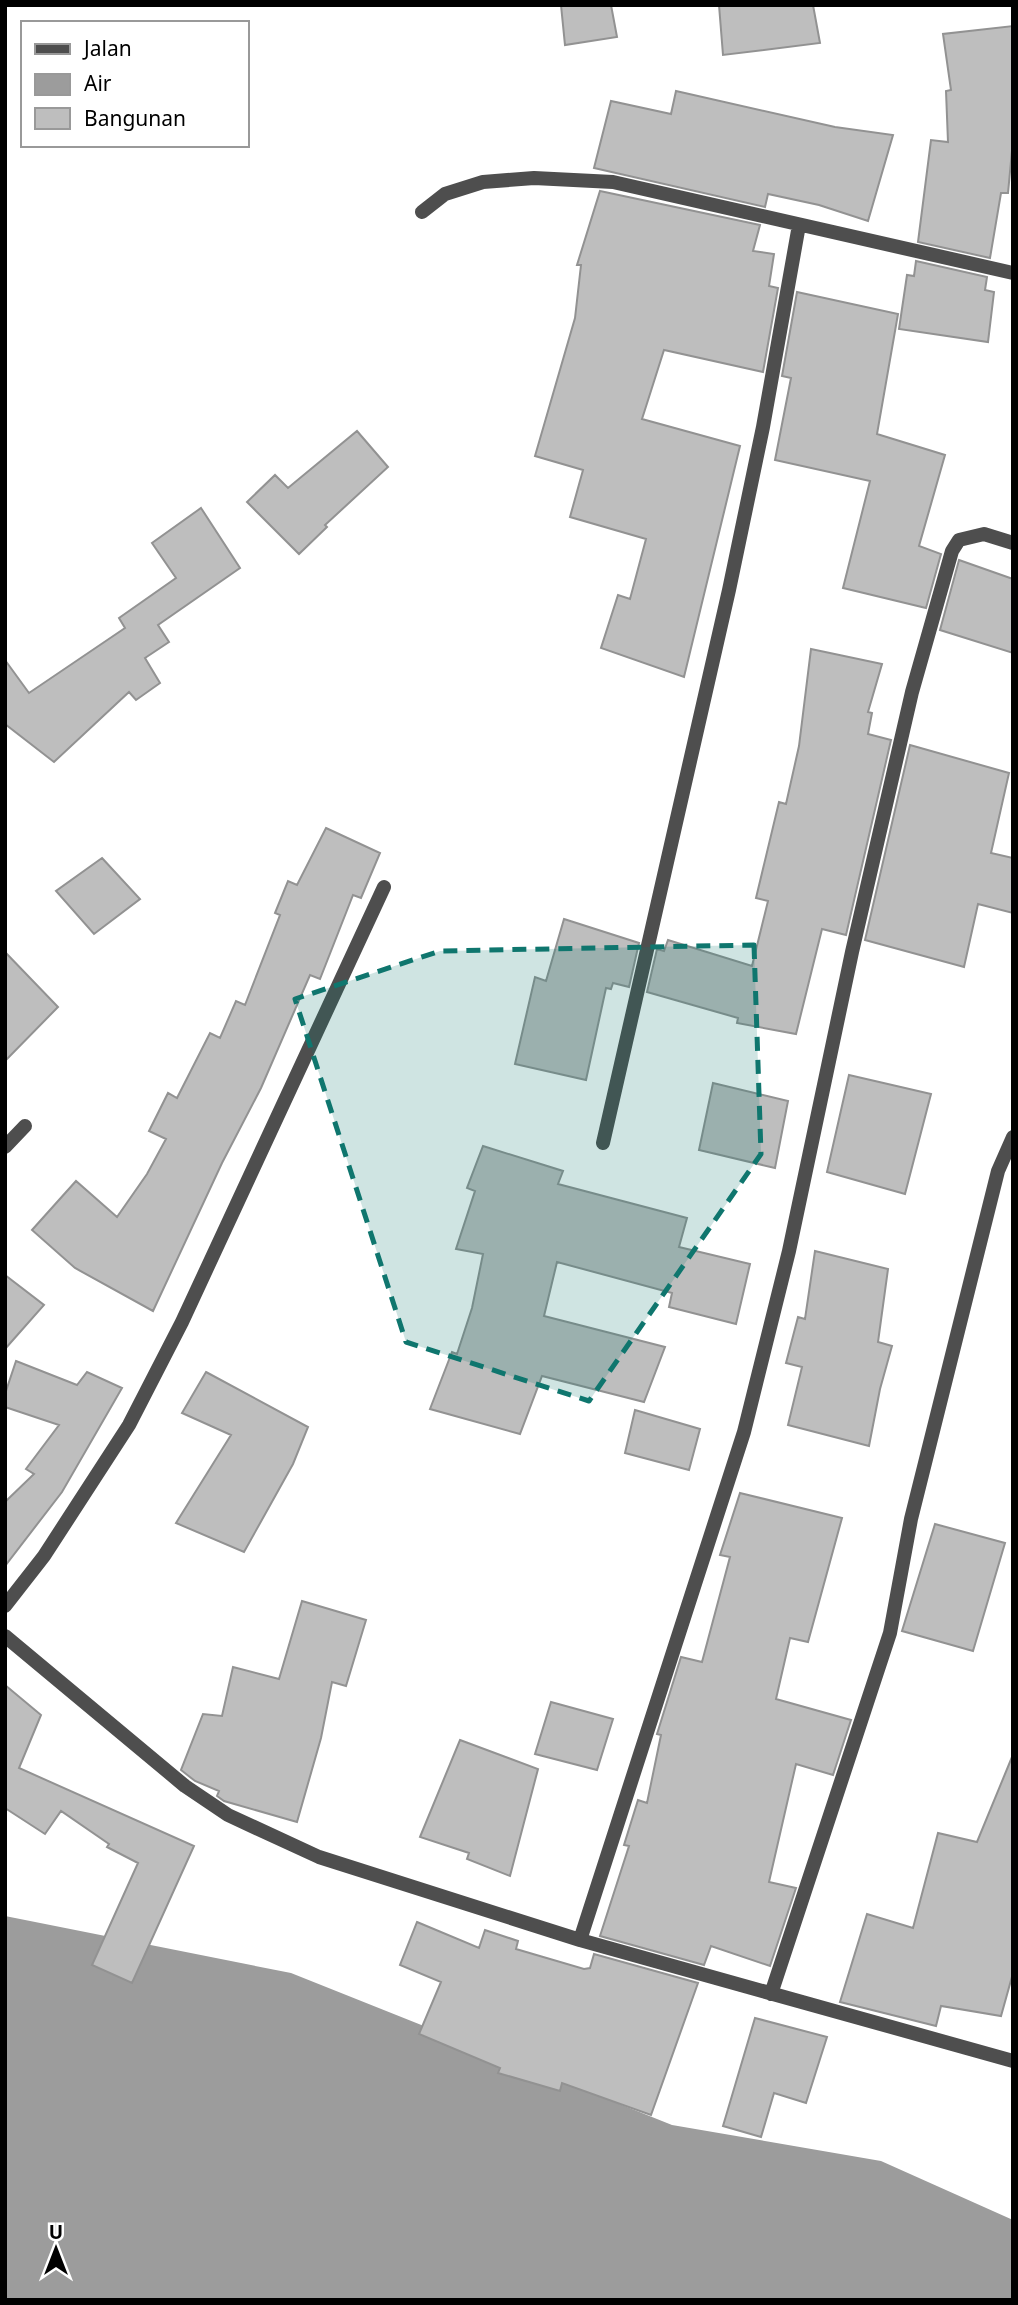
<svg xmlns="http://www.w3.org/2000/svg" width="1018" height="2305" font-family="'Noto Sans',sans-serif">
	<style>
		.water { fill: #9c9c9c }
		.building { fill: #bebebe; stroke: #929292; stroke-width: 2 }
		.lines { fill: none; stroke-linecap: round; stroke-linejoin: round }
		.street { stroke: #4e4e4e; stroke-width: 14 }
		.marked { fill: #0f766e; fill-opacity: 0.2; stroke: #0f766e; stroke-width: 5; stroke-dasharray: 14 9; stroke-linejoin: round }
	</style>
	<rect width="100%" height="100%" fill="#fff"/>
	<path class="water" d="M5,1916L291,1973L672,2125L881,2161L1013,2220V2300H5Z"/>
	<path class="building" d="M561,5H611L617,37L565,45Z
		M719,5H813L820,43L723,55Z
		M1013,26V140L1008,193H1001L990,258L918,242L931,140L948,142L946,91L951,90L943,34Z
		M676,91L835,127L893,135L868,221L819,205L768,194L765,207L594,168L611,101L671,114Z
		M600,191L760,225L753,251L774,254L769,286L778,288L763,372L664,350L642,419L740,446L684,677L601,648L618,595L630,599L646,539L570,517L583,470L535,456L575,318L581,265H577Z
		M916,261L987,277L985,290L994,292L988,342L899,329L907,275L914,276Z
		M797,292L898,314L877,434L945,455L919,546L941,554L926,608L843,588L870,481L775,460L791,378L782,376Z
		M357,431L388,467L325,525L327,527L299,554L247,502L275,475L288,488Z
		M201,508L240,568L158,625L169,642L145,658L160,683L136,700L129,692L54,762L5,724V660L29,693L125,628L119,618L176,578L152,543Z
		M959,560L1013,579V653L940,630Z
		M811,649L882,664L868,712L872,713L868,734L891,740L846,935L822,929L796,1034L737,1023L738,1018L647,992L657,949L664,951L668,940L752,966L768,901L756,898L779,802L786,804L799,746Z
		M910,745L1009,773L991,853L1013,858V913L978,904L964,967L865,940Z
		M326,828L380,853L361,898L353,895L320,979L310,975L261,1088L222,1163L153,1311L75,1268L32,1230L76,1181L117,1217L147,1174L166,1139L149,1131L168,1093L177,1098L210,1033L220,1038L236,1001L245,1005L280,915L275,913L288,881L297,885Z
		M102,858L140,899L94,934L56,891Z
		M564,919L639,943L629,987L613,983L611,989L606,988L586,1080L515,1064L535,977L546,981Z
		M5,952L58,1007L5,1061Z
		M849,1075L931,1094L905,1194L827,1172Z
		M713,1083L788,1101L775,1168L699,1150Z
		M483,1146L563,1171L558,1184L687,1218L679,1247L750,1264L736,1324L669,1307L672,1293L557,1262L544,1316L665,1347L644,1402L542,1376L520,1434L430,1409L452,1352L457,1354L472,1308L483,1254L456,1249L475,1191L467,1188Z
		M815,1251L888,1269L878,1342L892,1346L880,1389L869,1446L788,1425L802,1367L786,1363L798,1317L805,1319Z
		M5,1275L44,1305L5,1349Z
		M16,1361L77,1385L87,1372L122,1388L62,1492L5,1566V1502L34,1474L26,1469L59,1425L5,1407V1394Z
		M206,1372L308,1427L293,1464L244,1552L176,1523L231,1435L182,1413Z
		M635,1410L700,1429L689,1470L625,1453Z
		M740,1493L842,1518L808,1642L790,1638L776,1699L851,1720L833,1775L796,1764L769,1882L796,1888L770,1966L711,1946L704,1965L600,1936L629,1846L624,1845L638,1800L647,1803L661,1735L657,1734L681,1657L702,1662L730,1557L720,1555Z
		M935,1524L1005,1543L973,1651L902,1631Z
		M302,1601L366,1620L346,1686L332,1682L321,1738L297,1822L224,1801L217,1796L219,1791L195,1781L181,1770L203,1714L222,1716L233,1667L279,1679Z
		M5,1685L41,1715L19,1768L194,1846L132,1983L92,1965L138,1863L107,1847L109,1844L61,1811L45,1834L5,1808Z
		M551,1702L613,1719L597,1770L535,1754Z
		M460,1740L538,1769L510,1876L467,1859L469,1853L420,1837Z
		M1012,1757L1013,1973L1001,2016L941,2006L936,2026L840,2002L867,1914L913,1928L938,1833L977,1842Z
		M417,1922L479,1948L485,1930L518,1941L516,1949L584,1969L590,1968L594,1954L698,1983L651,2115L562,2083L560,2091L498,2073L500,2068L419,2034L441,1982L400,1965Z
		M755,2018L827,2037L806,2103L774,2093L761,2137L723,2126Z"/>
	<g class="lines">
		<path class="street" d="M422,212L445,194L483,182L534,178L613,182L1013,273
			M603,1143L729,590L763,427L799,225
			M5,1147L25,1126
			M5,1606L44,1556L129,1425L182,1322L384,887
			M5,1636L185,1786L228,1815L319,1857L580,1940L1013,2061
			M580,1940L744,1432L789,1251L852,952L912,692L952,551L959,540L984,534L1013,543
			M771,1994L890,1633L911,1519L998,1171L1013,1137"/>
	</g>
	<path class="marked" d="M754,945L761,1154L589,1401L406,1342L295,999L440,951Z"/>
	<rect width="1018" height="2305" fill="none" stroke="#000000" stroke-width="14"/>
	<rect x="21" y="21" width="228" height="126" fill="#ffffff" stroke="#999999" stroke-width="2"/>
	<rect x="35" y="44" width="35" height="10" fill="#4e4e4e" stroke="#999999" stroke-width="2"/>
	<text x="84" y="56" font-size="21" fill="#000000">Jalan</text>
	<rect x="35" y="74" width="35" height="21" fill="#9c9c9c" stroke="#999999" stroke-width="2"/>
	<text x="84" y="91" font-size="21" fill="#000000">Air</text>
	<rect x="35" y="108" width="35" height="21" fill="#bebebe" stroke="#999999" stroke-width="2"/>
	<text x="84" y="126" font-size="21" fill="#000000">Bangunan</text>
	<g transform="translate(56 2249)" stroke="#ffffff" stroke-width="5" paint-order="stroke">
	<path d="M0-5L12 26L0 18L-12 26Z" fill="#000000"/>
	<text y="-10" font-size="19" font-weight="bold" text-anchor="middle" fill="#000000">U</text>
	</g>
</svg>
